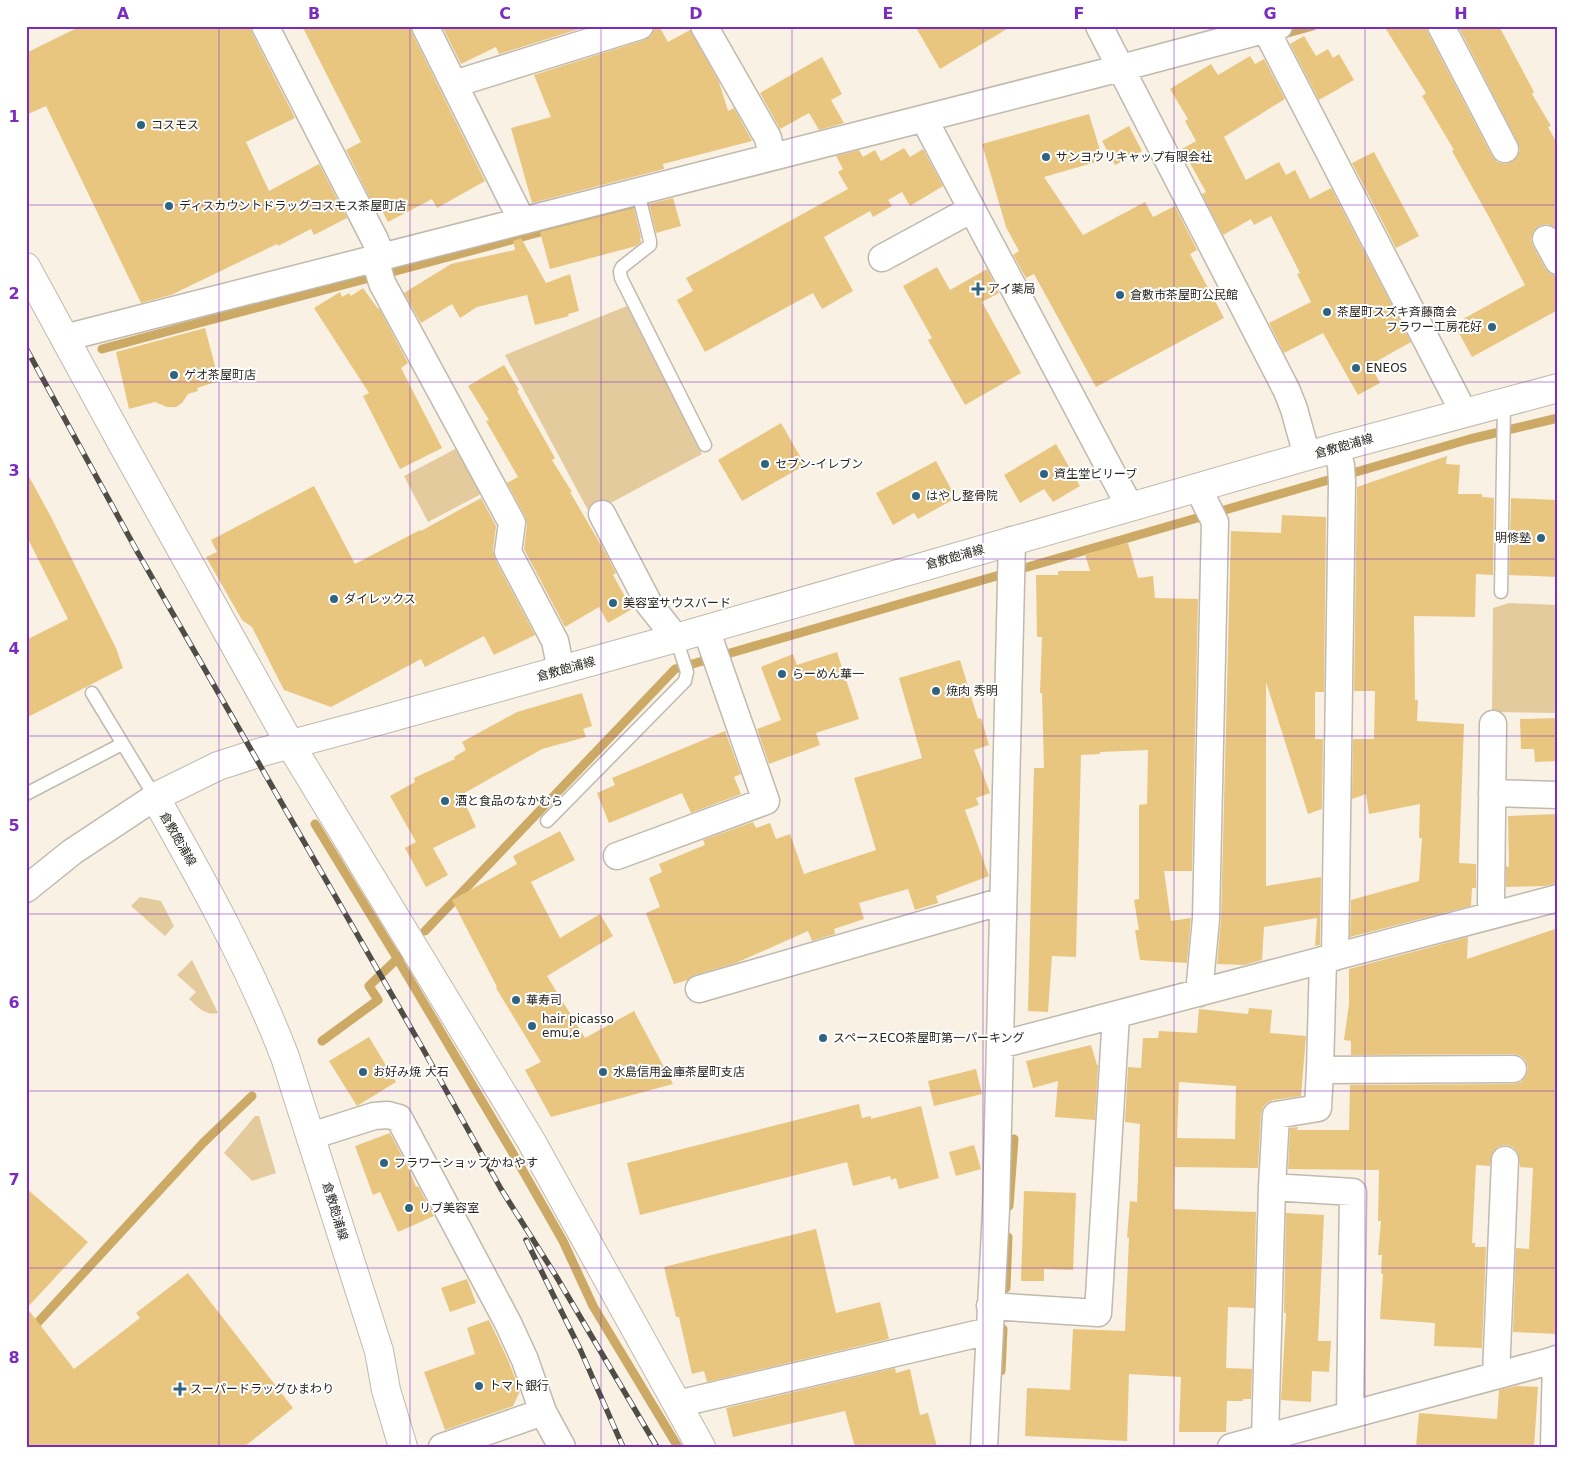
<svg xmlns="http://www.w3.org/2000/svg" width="1584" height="1473" font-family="'DejaVu Sans','Noto Sans JP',sans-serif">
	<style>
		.green { fill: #e3cb9d }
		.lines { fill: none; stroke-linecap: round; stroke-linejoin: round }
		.stream { stroke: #ccaa65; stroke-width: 9 }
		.building { fill: #e9c680; fill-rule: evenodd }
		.lane-casing { stroke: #c0b9ad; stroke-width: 15 }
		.street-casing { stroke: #c0b9ad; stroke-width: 29 }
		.secondary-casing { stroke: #c0b9ad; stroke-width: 30 }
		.primary-casing { stroke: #c0b9ad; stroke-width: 30 }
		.lane { stroke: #fff; stroke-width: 12 }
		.street { stroke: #fff; stroke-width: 26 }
		.secondary { stroke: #fff; stroke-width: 28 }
		.primary { stroke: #fff; stroke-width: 28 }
		.rail-casing { stroke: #504c46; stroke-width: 5.5 }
		.rail { stroke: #fff; stroke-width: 4; stroke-dasharray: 11; stroke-linecap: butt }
		.grid { fill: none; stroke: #7b2cbf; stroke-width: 1; stroke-opacity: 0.55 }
		.poi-dot { fill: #2f6480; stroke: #fff; stroke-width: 2 }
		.labels { text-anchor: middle; stroke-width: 4; stroke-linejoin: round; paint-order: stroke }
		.poi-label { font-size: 12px; fill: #292621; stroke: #fff; text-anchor: start }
		.street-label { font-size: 12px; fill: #292621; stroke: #fff }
		.neatline { fill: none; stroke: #7b2cbf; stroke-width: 2 }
		.grid-label { font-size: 16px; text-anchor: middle; font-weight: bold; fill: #7b2cbf }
	</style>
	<rect width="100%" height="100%" fill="#f8f1e4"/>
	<path class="green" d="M627,306L702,454L590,514L505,355Z
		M461,446L485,492L428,522L404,476Z
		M1509,603L1558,605V713L1492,712L1493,608Z
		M140,897L161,901L174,926L165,936L131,906Z
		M192,960L218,1013C205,1016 198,1007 189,999L196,992L177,975Z
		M255,1116H259L276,1173L252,1181L224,1153Z"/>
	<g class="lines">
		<path class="stream" d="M1280,35L1313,26
			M102,349C278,301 455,257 630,207
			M315,824L397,958L511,1150L563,1241L593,1306L678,1447
			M425,931L675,669L1470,439L1558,418
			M322,1041L378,1000L369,986L401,955
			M1009,1206L1014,1139
			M1006,1288L1008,1237
			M30,1331L203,1143L252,1096
			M1001,1371L1003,1329"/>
	</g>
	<path class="building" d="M81,26H250L252,33L295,118L246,142L269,191L319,164L347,218L314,235L311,229L278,246L277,244L171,295L141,303L46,106L26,115V53Z
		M302,26H410L412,33L485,181L437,208L432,199L388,222L377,201L373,204L346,150L361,142Z
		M442,26H589L499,54L496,47L461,64Z
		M655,26H659L668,42L690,30L719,82L728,111L734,108L752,141L663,164L664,169L532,203L511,128L551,117L534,75L644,40L651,36Z
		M915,26H1012L940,69Z
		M1384,26H1426L1428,33L1492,156L1497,162L1505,164L1511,162L1517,157L1520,150L1518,143L1458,26H1499L1534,92L1532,94L1551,126L1548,127L1558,145V230L1553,226L1547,224L1539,226L1534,231L1531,239L1533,246L1545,268L1550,274L1558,276V310L1472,357L1454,324L1525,285L1489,217L1452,151L1454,150L1422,96L1426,93Z
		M1304,36L1316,56L1328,49L1333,58L1339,54L1354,80L1319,100L1290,44Z
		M1250,56L1255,64L1264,59L1285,99L1224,137L1246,180L1279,162L1286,175L1295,170L1310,199L1331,188L1411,342L1370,365L1380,383L1358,395L1323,333L1284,353L1269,323L1311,302L1297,274L1300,273L1271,216L1254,225L1251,219L1223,235L1202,194L1206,192L1182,149L1196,141L1185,121L1188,119L1170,89L1211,64L1218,75Z
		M822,57L842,94L831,100L844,123L819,130L809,113L780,129L760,93Z
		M1089,114L1103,160L1044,177L1083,235L1145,202L1153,217L1175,206L1197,250L1190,254L1224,318L1096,387L1034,274L1026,278L1013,255L1019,251L1006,227L982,144Z
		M1129,126L1142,151L1115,165L1102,141Z
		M904,148L910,157L923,149L943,186L910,206L902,192L888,200L892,206L873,217L870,211L824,237L853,291L822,309L813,293L705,352L677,300L693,291L686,278L848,189L838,172L843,169L836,156L859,150L863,157L875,150L881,161Z
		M1374,152L1419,236L1396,248L1352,163Z
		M673,198L681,226L656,233L649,204Z
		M634,208L641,238H640L641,242L636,246L550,269L540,232Z
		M521,238L546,283L570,274L579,311L568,314L569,316L535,325L527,295L477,307L460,318L452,304L421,323L404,293L451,264L515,250L513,241Z
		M937,267L950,290L987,269L999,293L982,302L1021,373L965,405L928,340L932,338L903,286Z
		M363,288L378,309L379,308L408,363L401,368L442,448L400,469L363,396L369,393L314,308L340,292L342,297L349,293L351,296Z
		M205,328L219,381L197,388L198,391L188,394L182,403L176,407H167L155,402L129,409L116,352Z
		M504,365L519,390L517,391L555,458L552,460L572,492H570L605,552L616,573L613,575L632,609L608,623L599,607L565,627L524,549L527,525L525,516L507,483L518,477L486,421L489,420L468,386Z
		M781,423L805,465L742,501L718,460Z
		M1056,444L1080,486L1053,502L1044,489L1020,503L1004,475Z
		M1447,456L1446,464L1460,465L1458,494H1482V497L1494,498L1493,575L1476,574L1475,617L1414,616L1415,700H1418L1417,721L1464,724L1459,863L1476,864V888H1472L1471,906L1350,937L1351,900L1419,881L1422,838H1419L1420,804L1369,814L1366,794L1352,799L1353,739H1374L1375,691H1354L1357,487Z
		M936,461L956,498L918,519L914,513L893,525L876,493Z
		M26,471L51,517L116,648L123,668L26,718V640L68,619L26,535Z
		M314,486L355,564L420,530L421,531L481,498L496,526L493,550L495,559L535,635L494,655L484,636L425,667L421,659L331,707L284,690L252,627L242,620L206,557L217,552L211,540Z
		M1511,498L1558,500V577L1509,575Z
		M1282,515L1326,517L1324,692H1315V739H1323L1322,809L1308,814L1266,682V886L1321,877L1320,945L1315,946L1317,918L1264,927L1262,960L1244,965L1217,964L1221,919L1231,531L1281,533Z
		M1128,543L1138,578L1153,576L1155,598L1198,599L1192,871H1164L1171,921L1191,918L1187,963L1140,960L1135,930H1139L1134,900L1139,899V805L1147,804L1148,750L1100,752V754L1081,755L1076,957L1052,956L1048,1012L1028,1011L1034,768H1044L1042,693H1040L1042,637H1037L1036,575H1058V571H1090L1085,554Z
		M837,652L859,719L816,733L820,745L769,764L757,729L781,720L761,667L793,654L797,665Z
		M960,660L978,719L981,718L989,745L974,750L990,793L976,798L979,805L965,810L989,876L936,896L938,903L915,910L908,889L859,903L864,919L834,929L835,934L812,941L808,931L736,963L695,975L688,980L674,984L646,913L660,907L649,878L662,872L659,864L705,845L703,840L753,822L756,828L770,823L776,839L790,834L804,874L876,850L854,778L922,758L899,678Z
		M582,693L592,726L583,729L586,737L542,749L461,795L476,827L433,848L448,875L426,887L405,848L416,842L390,796L415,782L414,778L455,759L454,757L466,750L462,742L517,712Z
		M1558,718V761L1535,762L1534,749H1521L1520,719Z
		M725,731L741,774L734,777L741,794L691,813L682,793L609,823L597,793L615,785L612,778Z
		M1558,814V883L1545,886L1506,887V866L1509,867L1508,816Z
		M560,831L575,860L531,882L560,938L600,914L613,936L547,976L585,1038L634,1011L673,1084L551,1117L525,1070L541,1062L496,988L497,987L452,900L517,864L513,856Z
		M1558,928V1334L1513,1332L1516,1248L1529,1249L1533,1168L1520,1167L1518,1153L1513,1147L1505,1145L1498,1147L1493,1152L1490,1166L1476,1165L1472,1243H1475V1247H1486L1482,1348L1434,1346L1435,1323L1380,1319L1383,1274L1381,1273L1382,1255H1378L1381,1221H1378L1379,1170L1288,1169L1290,1128L1298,1127L1297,1130H1349L1350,1085L1513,1084L1521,1082L1526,1076L1528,1068L1526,1061L1521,1056L1513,1054L1351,1055V1041L1344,1040L1349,1004V969L1468,937L1467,959Z
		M1249,1008L1272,1010L1270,1033L1306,1036L1301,1096L1273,1100L1267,1103L1263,1107L1261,1114L1258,1168L1175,1167L1174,1209L1256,1212L1254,1308L1228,1307L1226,1368L1252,1369L1251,1399H1243V1401H1227L1226,1432H1179L1181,1377L1129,1374L1127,1441L1025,1436L1027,1388L1070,1390L1073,1329L1125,1331L1129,1238H1127L1130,1201L1137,1202L1140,1124L1125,1122L1128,1067L1141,1068L1143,1038H1158L1159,1031L1197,1033L1199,1009L1248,1014ZM1179,1082L1236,1086L1235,1139L1177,1138Z
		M369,1037L396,1082L357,1106L329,1061Z
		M1091,1045L1097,1065H1098L1095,1120L1055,1117L1058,1081L1033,1088L1026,1061Z
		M976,1069L982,1094L934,1106L928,1081Z
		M859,1104L862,1118L871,1116V1119L921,1106L939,1178L899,1189L896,1178L891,1180L890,1176L853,1186L847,1162L640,1215L627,1163Z
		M390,1133L409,1169L416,1187L418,1186L434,1216L398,1232L380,1192L373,1195L355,1146Z
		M974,1145L981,1169L956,1176L949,1152Z
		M26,1188L88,1242L27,1308L74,1369L140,1318L136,1313L188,1273L293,1408L244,1447H26Z
		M1024,1191L1076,1193L1073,1270L1044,1269V1281H1021Z
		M1286,1213L1324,1215L1318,1341H1331L1329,1372L1312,1371L1311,1402L1281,1400L1286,1313H1284Z
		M816,1229L836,1313L880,1302L889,1339L707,1382L704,1371L692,1374L679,1317H676L664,1267Z
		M467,1279L476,1303L450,1312L441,1288Z
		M489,1320L508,1360L520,1391L513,1406L445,1430L424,1372L475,1354L467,1328Z
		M895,1368L896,1373L910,1369L920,1415L928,1413L937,1447H855L845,1411L733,1437L726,1408Z
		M1516,1386L1538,1387L1534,1447H1416L1419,1413L1497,1419L1499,1390Z"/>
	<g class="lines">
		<g class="lane-casing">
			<path id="lane" d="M638,192L650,241V245L622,267L620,271L621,278L705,445
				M1501,592L1504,403
				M92,693L155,797
				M26,794L122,744
				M547,821L685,681L687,672L676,638"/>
		</g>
		<g class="street-casing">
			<path id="street" d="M265,26L375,240L382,257
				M425,26L522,221
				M704,26L768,138L772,157
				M1099,26L1287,391L1294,409L1307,456
				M1264,26L1464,413
				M1441,26L1505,149
				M454,84L640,26
				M924,119L1130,507
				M1546,239L1558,261
				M882,258L972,209
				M375,259L382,283L512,523L508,552L555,641L561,670
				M64,338L1121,68L1279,26
				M1335,448L1341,465L1342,482L1335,957
				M1198,488L1215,522L1206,919L1199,993
				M602,514L649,604L676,638
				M1493,724L1491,902L1495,914
				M1492,793L1558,795
				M617,856L766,801L706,629
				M26,889L72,852L155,797
				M1323,960L1320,1070L1513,1069
				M699,989L1003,901
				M1000,1045L1558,898
				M1320,1070L1318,1108L1276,1115L1272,1187L1353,1192L1350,1414
				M311,1136L374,1116L388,1115L399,1118L508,1323L525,1360L543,1412L562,1447
				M990,1306L1098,1313L1116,1015
				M1496,1375L1505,1160
				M677,1404L989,1331
				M1265,1438L1272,1187
				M442,1447L543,1412
				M984,1447L996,1210L1012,540
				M1231,1447L1558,1359
				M1554,1447L1556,1359"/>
		</g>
		<g class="secondary-casing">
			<path id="secondary" d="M26,267L123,445L290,744L530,1139L701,1447"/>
		</g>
		<g class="primary-casing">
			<path id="primary" d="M403,1447L386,1390L379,1351L285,1057C250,966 203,882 155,797L218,766L258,753L378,721L676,638L1335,448L1558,388"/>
		</g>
		<use href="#lane" class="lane"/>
		<use href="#street" class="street"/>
		<use href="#secondary" class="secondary"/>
		<use href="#primary" class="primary"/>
		<g class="rail-casing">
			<path id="rail" d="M26,348L138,553L423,1049L501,1189L556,1276L657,1447
				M526,1240L580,1349L623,1447"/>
		</g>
		<use href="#rail" class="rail"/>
	</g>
	<path class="grid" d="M219,26V1447M410,26V1447M601,26V1447M792,26V1447M983,26V1447M1174,26V1447M1365,26V1447M26,205H1558M26,382H1558M26,559H1558M26,736H1558M26,914H1558M26,1091H1558M26,1268H1558"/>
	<g class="poi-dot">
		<circle cx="141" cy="125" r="5"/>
		<circle cx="1046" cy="157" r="5"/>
		<circle cx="169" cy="206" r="5"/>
		<path d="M975.5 281.5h5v5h5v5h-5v5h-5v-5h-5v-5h5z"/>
		<circle cx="1120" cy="295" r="5"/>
		<circle cx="1327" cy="312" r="5"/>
		<circle cx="1492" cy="327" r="5"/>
		<circle cx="1356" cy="368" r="5"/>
		<circle cx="174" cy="375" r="5"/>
		<circle cx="765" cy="464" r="5"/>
		<circle cx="1044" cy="474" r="5"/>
		<circle cx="916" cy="496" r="5"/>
		<circle cx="1541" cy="538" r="5"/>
		<circle cx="334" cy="599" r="5"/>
		<circle cx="613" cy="603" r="5"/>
		<circle cx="782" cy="674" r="5"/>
		<circle cx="936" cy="691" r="5"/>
		<circle cx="445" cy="801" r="5"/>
		<circle cx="516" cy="1000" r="5"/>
		<circle cx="532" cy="1026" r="5"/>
		<circle cx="823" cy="1038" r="5"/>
		<circle cx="363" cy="1072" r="5"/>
		<circle cx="603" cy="1072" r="5"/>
		<circle cx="384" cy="1163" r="5"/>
		<circle cx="409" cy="1208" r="5"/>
		<circle cx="479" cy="1386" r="5"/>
		<path d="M177.5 1381.5h5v5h5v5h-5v5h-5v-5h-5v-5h5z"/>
	</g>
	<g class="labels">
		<g class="poi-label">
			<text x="151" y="129">コスモス</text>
			<text x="1056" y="161">サンヨウリキャップ有限会社</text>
			<text x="179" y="210">ディスカウントドラッグコスモス茶屋町店</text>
			<text x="988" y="293">アイ薬局</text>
			<text x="1130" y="299">倉敷市茶屋町公民館</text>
			<text x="1337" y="316">茶屋町スズキ斉藤商会</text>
			<text x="1482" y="331" text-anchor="end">フラワー工房花好</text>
			<text x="1366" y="372">ENEOS</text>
			<text x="184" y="379">ゲオ茶屋町店</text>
			<text x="775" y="468">セブン-イレブン</text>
			<text x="1054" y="478">資生堂ビリーブ</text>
			<text x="926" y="500">はやし整骨院</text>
			<text x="1531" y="542" text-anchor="end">明修塾</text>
			<text x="344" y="603">ダイレックス</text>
			<text x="623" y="607">美容室サウスバード</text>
			<text x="792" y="678">らーめん華一</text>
			<text x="946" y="695">焼肉 秀明</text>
			<text x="455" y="805">酒と食品のなかむら</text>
			<text x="526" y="1004">華寿司</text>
			<text x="542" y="1023">hair picasso<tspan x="542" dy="14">emu,e</tspan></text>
			<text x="833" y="1042">スペースECO茶屋町第一パーキング</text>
			<text x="373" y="1076">お好み焼 大石</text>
			<text x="613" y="1076">水島信用金庫茶屋町支店</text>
			<text x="394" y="1167">フラワーショップかねやす</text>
			<text x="419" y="1212">リブ美容室</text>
			<text x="489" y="1390">トマト銀行</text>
			<text x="190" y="1393">スーパードラッグひまわり</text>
		</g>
		<g class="street-label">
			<text transform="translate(1344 446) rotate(-16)" y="4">倉敷飽浦線</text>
			<text transform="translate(955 557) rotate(-16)" y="4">倉敷飽浦線</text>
			<text transform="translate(566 669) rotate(-16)" y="4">倉敷飽浦線</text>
			<text transform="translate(178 839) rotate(60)" y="4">倉敷飽浦線</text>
			<text transform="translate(335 1211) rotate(73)" y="4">倉敷飽浦線</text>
		</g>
	</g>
	<rect width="1584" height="1473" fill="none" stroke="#ffffff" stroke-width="55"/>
	<rect x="28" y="28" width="1528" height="1418" class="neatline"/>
	<g class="grid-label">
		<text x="123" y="19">A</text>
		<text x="314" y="19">B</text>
		<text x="505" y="19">C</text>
		<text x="696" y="19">D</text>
		<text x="888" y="19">E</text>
		<text x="1079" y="19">F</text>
		<text x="1270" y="19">G</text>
		<text x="1461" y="19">H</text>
		<text x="14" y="122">1</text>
		<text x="14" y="299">2</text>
		<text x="14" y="476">3</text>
		<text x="14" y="654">4</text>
		<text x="14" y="831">5</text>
		<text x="14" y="1008">6</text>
		<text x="14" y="1185">7</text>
		<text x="14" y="1363">8</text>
	</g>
</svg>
